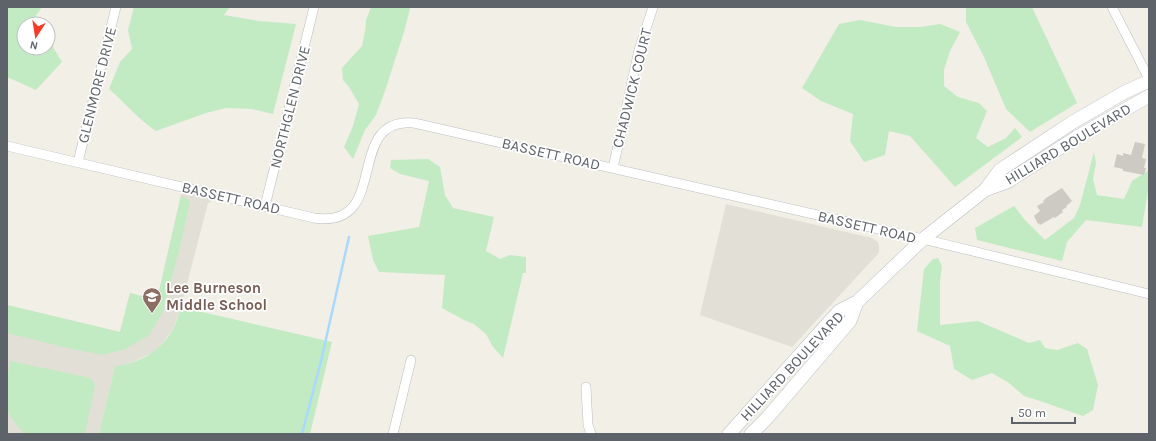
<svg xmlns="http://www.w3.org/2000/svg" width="1156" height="441" font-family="Karla,sans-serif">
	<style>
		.education { fill: #e2dfd6 }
		.green { fill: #c2ebc3 }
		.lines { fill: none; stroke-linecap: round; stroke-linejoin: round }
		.stream { stroke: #aad9ff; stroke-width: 2.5 }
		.building { fill: #cdcac4 }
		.minor-casing { stroke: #b9bdc1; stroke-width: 10 }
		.secondary-casing { stroke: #babec4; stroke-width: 14 }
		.minor { stroke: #fff; stroke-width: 9 }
		.secondary { stroke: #fff; stroke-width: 13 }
		.labels { text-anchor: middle; stroke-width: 3.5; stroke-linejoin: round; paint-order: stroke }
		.street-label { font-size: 15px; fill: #5e6369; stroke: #fff }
		.education-label { font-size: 15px; font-weight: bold; fill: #785e54; stroke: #fff; text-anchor: start }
	</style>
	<rect width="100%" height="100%" fill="#f2efe7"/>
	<path class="education" d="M182,190L217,199L208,203L181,307L176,321L172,331L164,341L155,351L133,362L122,366H115L99,434H7V305L120,332L130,293L157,300Z
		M726,204L872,238L878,242L879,247V252L877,255L792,347L700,315Z"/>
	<path class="green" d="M7,7H42L30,24H24V48H48V39L62,62L36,90L7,77Z
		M134,7H230L224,15L259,21L296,24L273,114L252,109L226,108L206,113L156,131C138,119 125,103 109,89L120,62L132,49L128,30Z
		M371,7H410V9L404,32L385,91L376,115L365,130L353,159L344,147L353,126L359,104L349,87L343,80L342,68L362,46L365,31L366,20Z
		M966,7H1032L1077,103L1030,132L1006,109L984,57L966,22Z
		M860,20L896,27H920L940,24L960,32L950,51L944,70V86L958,97L979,103L987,111L976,138L988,147L1006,138L1015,128L1022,137L955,187L910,136L889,131L885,155L864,162L850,141L853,114L821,101L802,88L839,24Z
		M1094,152L1096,163L1093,179L1097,195L1124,199L1132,181L1149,170V191H1148L1142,227L1086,220L1067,242L1062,261L977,240L975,228L1014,206L1025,220L1045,240L1074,218L1080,205Z
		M428,159L440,167L445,195L453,208L494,217L486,251L500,259L510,255L526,257V273H523L503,358L493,347L486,334L474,324L464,320L442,308L445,275L379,272L373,260L368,236L419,227L429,181L400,174L390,168L391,160Z
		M181,196L190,201L180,247L162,314L148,336L125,349L103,355L72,349L7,333V305L120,332L130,293L157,300Z
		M938,258L942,266L940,281V325L978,321L1029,343L1040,340L1045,348L1057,350L1078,343L1087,349L1098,385L1093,410L1083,416L1040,401L1024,396L1009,383L992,373L972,380L954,369L950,346L917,331L924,269L933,259Z
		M181,307L332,342L310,434H99L115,366C137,365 161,350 172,331C176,323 179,315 181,307Z
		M10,361L91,378L95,385L85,434H25C19,428 12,420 8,411C4,400 8,374 10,361Z"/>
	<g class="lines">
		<path class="stream" d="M302,434L321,361L349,237"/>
	</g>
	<path class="building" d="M1135,142L1145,144L1142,158L1146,159L1144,168H1146L1144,175L1123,171V169L1114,167L1117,154L1123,156V153L1131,155Z
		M1062,188L1072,201L1066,206L1067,207L1062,210L1063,212L1055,218L1054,217L1040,225L1039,223L1038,224L1034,216L1040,211L1037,206L1044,202L1043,201L1046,198Z"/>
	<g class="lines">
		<g class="minor-casing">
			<path id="minor" d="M1112,7L1149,79
				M7,146L314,218C392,230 343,116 414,123L923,239L1149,294
				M78,162L116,7
				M613,168L639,50L653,7
				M265,206L314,7
				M586,387L588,425L591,434
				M393,434L411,360"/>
		</g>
		<g class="secondary-casing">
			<path id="secondary" d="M985,190L1007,182L1077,137L1149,96
				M729,434L839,311L857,302L923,239L985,190L1000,170L1073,122L1125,92L1149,81
				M751,434L768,417L850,321L857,302"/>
		</g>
		<use href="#minor" class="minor"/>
		<use href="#secondary" class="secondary"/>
	</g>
	<defs>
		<g id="school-pin" transform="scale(1)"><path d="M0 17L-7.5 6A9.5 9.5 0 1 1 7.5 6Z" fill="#8d6e63" stroke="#fff"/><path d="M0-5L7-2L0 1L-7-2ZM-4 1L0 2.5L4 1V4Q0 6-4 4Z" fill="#fff"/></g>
	</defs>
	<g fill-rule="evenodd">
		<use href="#school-pin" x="152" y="297"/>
	</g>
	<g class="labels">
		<g class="street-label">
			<text transform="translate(97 85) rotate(-76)" y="5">GLENMORE DRIVE</text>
			<text transform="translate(632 88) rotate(-76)" y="5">CHADWICK COURT</text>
			<text transform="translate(290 107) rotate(-76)" y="5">NORTHGLEN DRIVE</text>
			<text transform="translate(1068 144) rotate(-31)" y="5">HILLIARD BOULEVARD</text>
			<text transform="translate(551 154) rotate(13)" y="5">BASSETT ROAD</text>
			<text transform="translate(231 198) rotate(13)" y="5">BASSETT ROAD</text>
			<text transform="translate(867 227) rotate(13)" y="5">BASSETT ROAD</text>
			<text transform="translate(792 366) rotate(-47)" y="5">HILLIARD BOULEVARD</text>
		</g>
		<g class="education-label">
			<text x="166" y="293">Lee Burneson<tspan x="166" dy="17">Middle School</tspan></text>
		</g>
	</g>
	<rect width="1156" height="441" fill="none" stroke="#5e6369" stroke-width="16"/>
	<g transform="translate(36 36) rotate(192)"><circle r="19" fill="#ffffff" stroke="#bfc1c3"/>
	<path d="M0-3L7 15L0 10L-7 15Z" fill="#f83a27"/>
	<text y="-6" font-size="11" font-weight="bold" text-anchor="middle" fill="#5e6369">N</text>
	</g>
	<path d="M1012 417v6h63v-6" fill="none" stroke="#5e6369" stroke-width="2"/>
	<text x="1018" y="417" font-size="12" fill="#5e6369" stroke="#ffffff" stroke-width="3" paint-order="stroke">50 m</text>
</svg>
